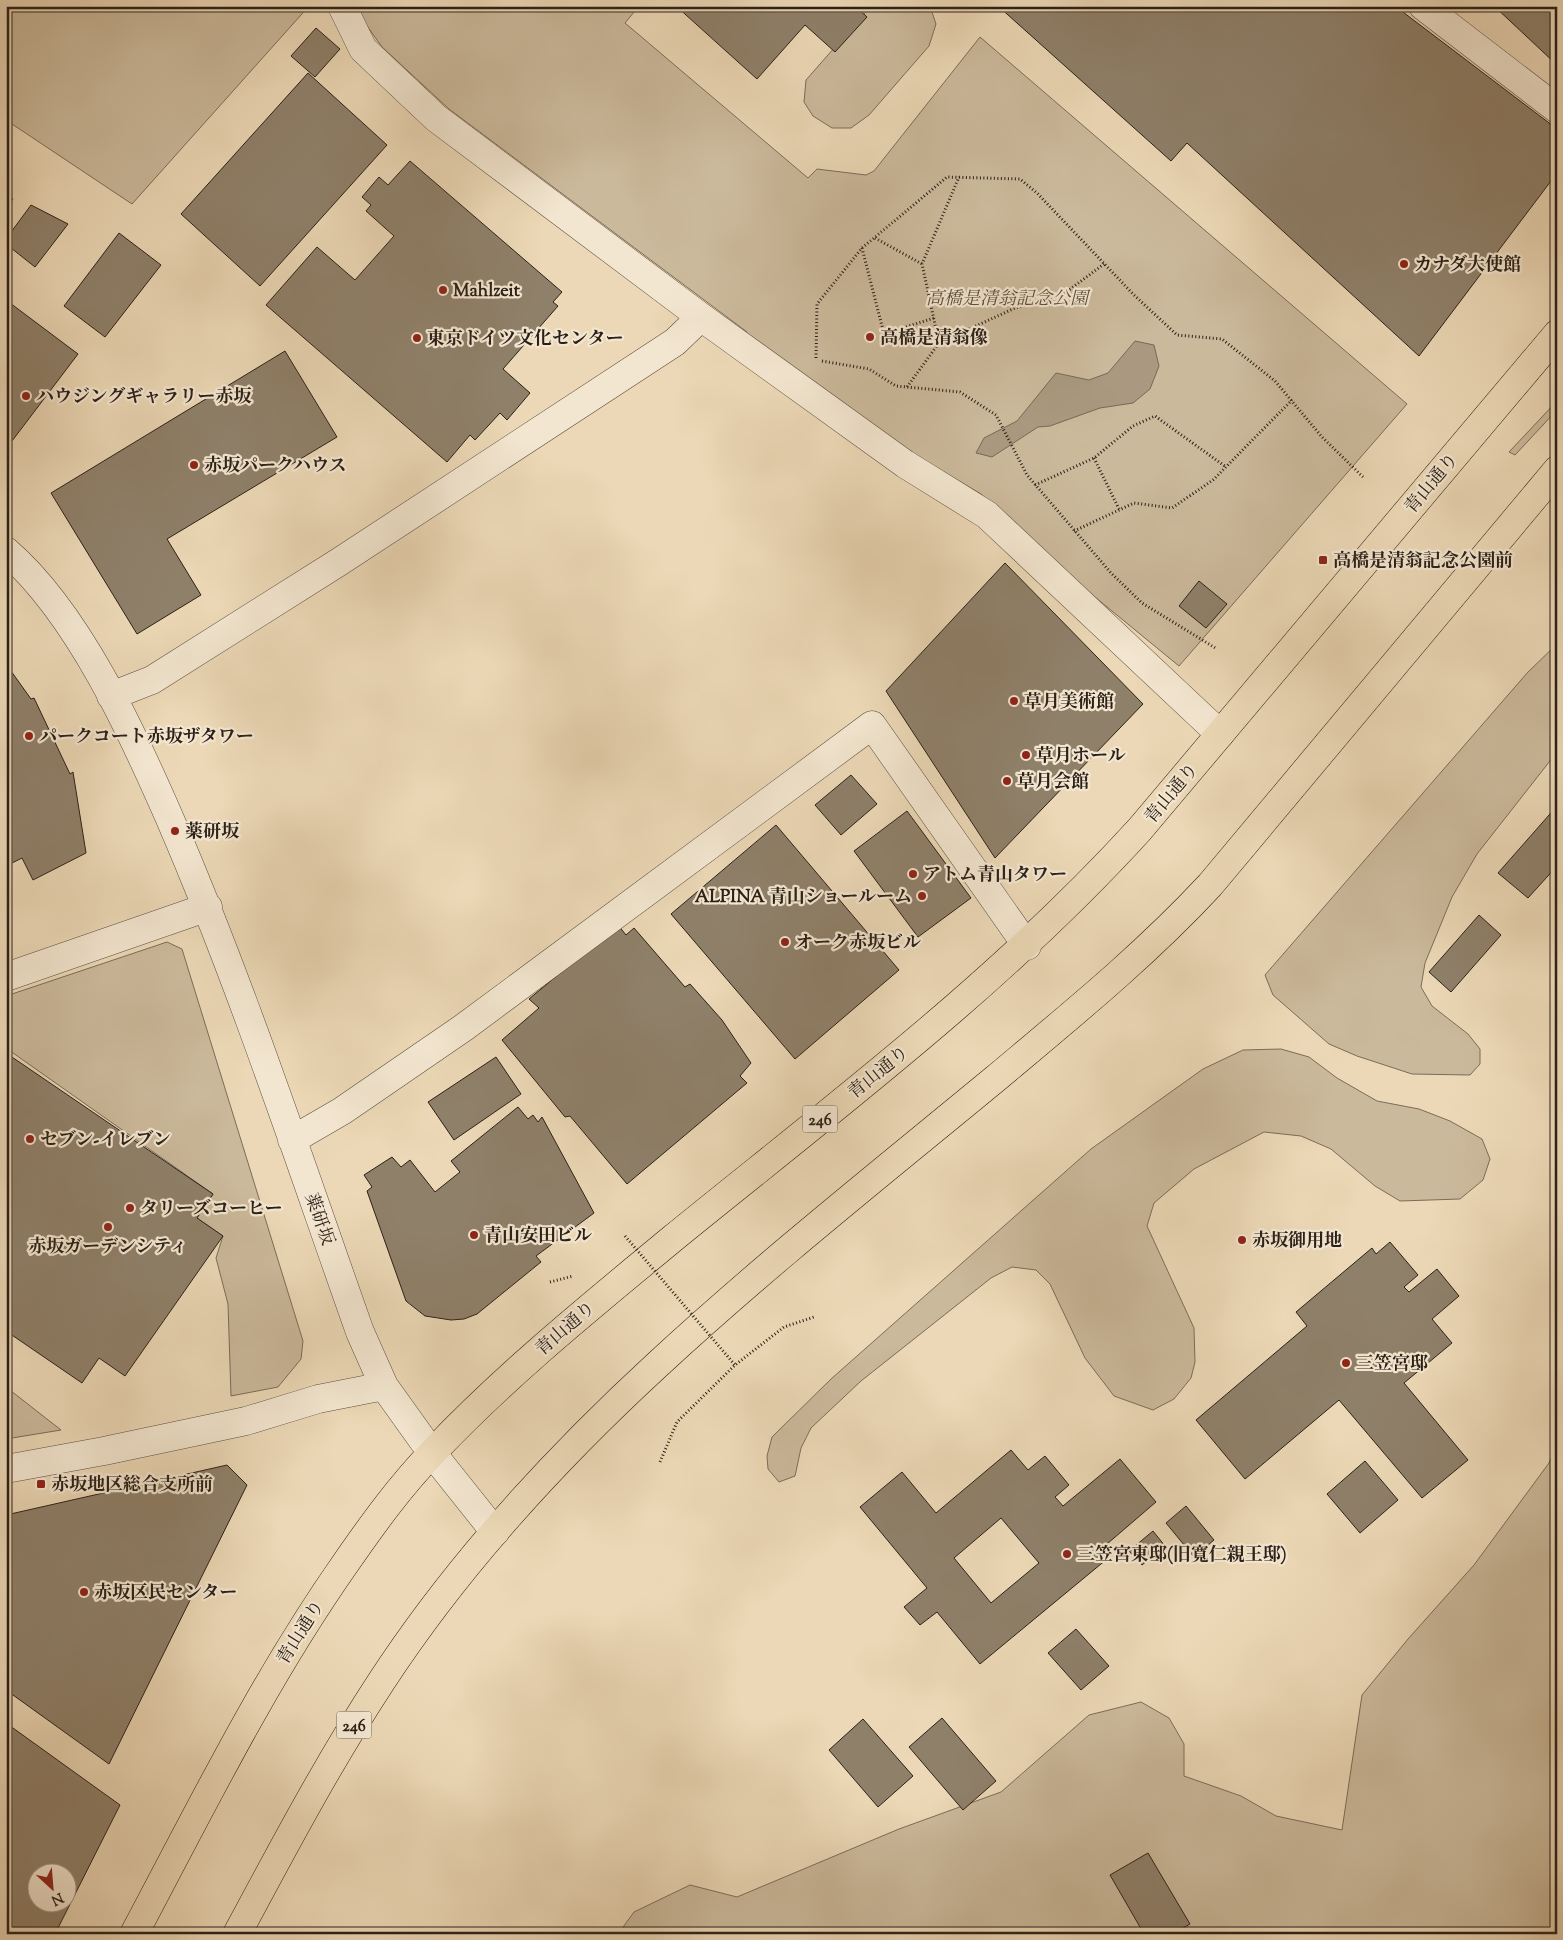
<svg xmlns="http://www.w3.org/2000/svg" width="1563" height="1940" font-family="'Sorts Mill Goudy','Noto Serif JP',serif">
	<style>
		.green { fill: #cbb99b; stroke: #7b6c5a }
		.water { fill: #aa9980; stroke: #776956 }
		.building { fill: #8f806a; stroke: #2b2018; fill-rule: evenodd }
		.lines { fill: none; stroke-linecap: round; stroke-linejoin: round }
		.minor-casing { stroke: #5b4e40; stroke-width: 29 }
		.highway-casing { stroke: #2b2018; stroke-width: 29 }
		.path { stroke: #2b2018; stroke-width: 3; stroke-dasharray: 1 2.5; stroke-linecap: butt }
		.minor { stroke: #f3e6d0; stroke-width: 28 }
		.highway { stroke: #ecd8b6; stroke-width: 28 }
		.path-bridge { stroke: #2b2018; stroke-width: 3; stroke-dasharray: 1 2.5; stroke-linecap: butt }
		.poi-dot { fill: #8f2418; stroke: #f3e6d0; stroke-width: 2 }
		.labels { text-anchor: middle; stroke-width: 4.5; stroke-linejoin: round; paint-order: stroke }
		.shield { fill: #f3e6d0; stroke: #675b4f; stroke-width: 1 }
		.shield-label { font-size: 16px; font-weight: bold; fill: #2b2018 }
		.poi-label { font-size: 18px; font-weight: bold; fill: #2b2018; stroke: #f3e6d0; text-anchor: start }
		.park-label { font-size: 18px; font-style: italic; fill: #5b4e3f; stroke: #f3e6d0 }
		.street-label { font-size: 18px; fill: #2b2018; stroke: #f3e6d0 }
	</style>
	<rect width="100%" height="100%" fill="#ecd8b6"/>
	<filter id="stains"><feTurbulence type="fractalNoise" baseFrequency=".004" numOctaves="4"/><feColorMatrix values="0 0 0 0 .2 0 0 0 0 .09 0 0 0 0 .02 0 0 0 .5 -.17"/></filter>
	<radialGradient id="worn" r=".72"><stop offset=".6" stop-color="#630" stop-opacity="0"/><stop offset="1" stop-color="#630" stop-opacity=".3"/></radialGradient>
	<path class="green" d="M6,6H309L132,204L6,120Z
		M353,6H639L625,23L808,178L817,169L866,175L874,171L980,37L1407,404L1179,666L1073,579L981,494L879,433L744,336L747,332L449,109L382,47Z
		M871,6H930L936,24L929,46L869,115L851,128H832L813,116L804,102L806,80Z
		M1557,401V410L1515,455L1509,452Z
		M1557,644V752L1477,854L1452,897L1425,963L1421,987L1432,1006L1468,1034L1480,1049V1064L1470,1075L1412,1074L1357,1056L1329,1044L1273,995L1265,975L1528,672Z
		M167,942L182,949L303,1341L301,1359L278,1387L231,1396L228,1304L216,1258L223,1236L197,1218L213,1194L6,1048V996Z
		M1281,1049L1309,1057L1337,1078L1377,1101L1419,1109L1450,1121L1482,1139L1490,1159L1483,1180L1460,1199L1400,1201L1375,1186L1331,1149L1301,1136L1264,1132L1194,1169L1154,1203L1147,1226L1194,1328L1195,1362L1191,1378L1174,1399L1153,1410L1114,1396L1085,1358L1050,1284L1036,1270L1012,1267L991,1278L861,1381L811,1428L801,1448L795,1476L779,1482L768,1469L767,1456L772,1437L831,1379L1091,1149L1203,1069L1243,1050Z
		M6,1387L61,1430L6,1439Z
		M1557,1445V1934H618L634,1912L690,1885L737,1897L899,1829L1001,1792L1089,1715L1141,1702L1169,1718L1184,1744V1776L1241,1796L1276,1816L1342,1830L1362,1695L1408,1639L1474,1565L1549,1463Z"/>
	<path class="water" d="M1135,341L1154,345L1159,366L1150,389L1133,403L1100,408L1050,426L1038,427L992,457L976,453L984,438L1017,421L1056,373L1089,380L1108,373Z"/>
	<path class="building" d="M676,6H855L867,17L835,52L805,25L757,79Z
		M998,6H1395L1557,129V173L1419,356L1187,143L1171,161Z
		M1494,6H1557V65Z
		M316,28L340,49L315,77L291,56Z
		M308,73L387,145L260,286L181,214Z
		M410,161L562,292L553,302L558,306L503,369L530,393L507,420L500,413L475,440L470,435L447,462L266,305L317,247L355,280L394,236L366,211L371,205L362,197L379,177L388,185Z
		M6,194L13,199L6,208Z
		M31,205L68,224L35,267L6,244V239Z
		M119,233L161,265L105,337L64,306Z
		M6,300L78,354L12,441L6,437Z
		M285,351L337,437L167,539L201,595L137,634L51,493Z
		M1005,563L1143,704L995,858L886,691Z
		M1199,581L1227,604L1206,628L1179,606Z
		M6,664L31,699L34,698L70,774L73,772L86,853L33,880L22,858L6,866Z
		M851,775L877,804L841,835L815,805Z
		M1557,806V866L1528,898L1498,873Z
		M907,811L971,898L918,937L854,851Z
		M776,825L899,970L795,1059L671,914Z
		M1479,915L1501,935L1451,992L1429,972Z
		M618,925L626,935L634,928L685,987L690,984L722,1020L751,1063L740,1076L747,1083L627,1184L570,1116L565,1117L502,1040L539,1008L529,999Z
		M6,1053L213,1194L197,1218L223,1236L125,1376L99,1358L82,1383L6,1331Z
		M496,1057L521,1094L454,1140L428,1102Z
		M518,1107L528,1119L533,1115L538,1122L542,1117L594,1213L536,1256L541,1262L477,1314L464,1319L451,1320L425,1316L406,1301L367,1191L372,1187L364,1175L392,1157L401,1167L410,1160L435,1192L460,1172L451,1161Z
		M1390,1242L1418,1275L1404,1287L1409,1292L1437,1269L1459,1296L1432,1319L1452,1343L1404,1383L1468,1460L1422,1498L1339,1400L1245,1479L1196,1420L1307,1326L1296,1312L1372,1248L1376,1254Z
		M1011,1450L1028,1470L1045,1456L1069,1485L1055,1497L1063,1506L1120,1459L1156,1502L1100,1550L1107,1559L980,1664L937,1612L920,1625L904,1607L927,1588L860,1507L902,1472L936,1513ZM1001,1518L1039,1563L991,1603L954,1558Z
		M1365,1461L1398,1500L1360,1533L1327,1494Z
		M227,1465L247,1485L109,1764L6,1690V1515Z
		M1186,1506L1214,1540L1194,1557L1166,1523Z
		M1153,1531L1165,1546L1142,1565L1129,1551Z
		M1076,1629L1109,1666L1081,1690L1048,1653Z
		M942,1718L996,1781L963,1810L909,1747Z
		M863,1719L913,1776L878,1807L829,1750Z
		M6,1723L120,1805L58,1928L45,1934H6ZM38,1872H68V1902H38Z
		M1148,1853L1190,1924L1173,1934H1144L1110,1875Z"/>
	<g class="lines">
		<g class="minor-casing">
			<path id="minor" d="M342,6L363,49L436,118L701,317L905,464L987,515L1220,734
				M1423,6L1557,109
				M6,551C78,613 132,732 170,819C242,986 299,1160 360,1332L384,1386L432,1453L495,1532
				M111,696L152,680L339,562L675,342L701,317
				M6,977L208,907
				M292,1140L342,1111L463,1028L872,725L1027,946
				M6,1469L104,1451L246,1421L318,1399L384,1386"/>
		</g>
		<g class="highway-casing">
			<path id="highway" d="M134,1934C201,1808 263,1681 345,1564C372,1525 400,1486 434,1451C507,1374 590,1307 672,1239C833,1108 1000,983 1140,829L1557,334
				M237,1934C283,1848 328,1763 381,1682C456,1567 556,1458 657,1365C765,1265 881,1173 995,1079C1070,1016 1143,957 1210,885L1557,470"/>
		</g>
		<path class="path" d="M875,238L922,264
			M862,248L884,334L934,318
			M939,343L922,264L959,177
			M816,358L817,304L862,248L947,177L1020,179L1037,193L1134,295L1177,335L1222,339L1275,381L1322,437L1363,477
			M822,361L869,369L896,386L960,392L996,415L1027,475L1111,573L1142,603L1217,649
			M907,387L939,343L1015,308L1065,293L1104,264
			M1094,458L1119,509
			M1035,485L1094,458L1133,426L1155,416L1226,467
			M1074,531L1134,503L1172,508L1213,480L1292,400
			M550,1282L573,1276
			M660,1462L677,1422L735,1365L784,1327L814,1317"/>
		<use href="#minor" class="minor"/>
		<use href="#highway" class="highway"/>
		<path class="path-bridge" d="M625,1236L735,1365"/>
	</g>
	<g class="poi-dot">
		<circle cx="1404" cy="264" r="5"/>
		<circle cx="443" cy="290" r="5"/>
		<circle cx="870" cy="337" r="5"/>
		<circle cx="417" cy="338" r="5"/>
		<circle cx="26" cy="396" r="5"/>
		<circle cx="194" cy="465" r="5"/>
		<rect x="1318" y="555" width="10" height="10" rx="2.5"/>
		<circle cx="1014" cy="701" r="5"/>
		<circle cx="29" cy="736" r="5"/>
		<circle cx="1026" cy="755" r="5"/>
		<circle cx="1007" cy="781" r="5"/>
		<circle cx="175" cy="831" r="5"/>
		<circle cx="913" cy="874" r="5"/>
		<circle cx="922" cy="896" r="5"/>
		<circle cx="785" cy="942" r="5"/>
		<circle cx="30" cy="1139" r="5"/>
		<circle cx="130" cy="1208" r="5"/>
		<circle cx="108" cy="1227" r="5"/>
		<circle cx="474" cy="1235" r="5"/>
		<circle cx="1242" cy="1240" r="5"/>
		<circle cx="1346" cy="1363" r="5"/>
		<rect x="36" y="1479" width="10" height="10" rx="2.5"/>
		<circle cx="1067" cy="1554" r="5"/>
		<circle cx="84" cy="1592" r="5"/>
	</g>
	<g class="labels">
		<g class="shield">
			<rect x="802.5" y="1105.5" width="35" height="27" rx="4"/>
			<rect x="336.5" y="1711.5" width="35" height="27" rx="4"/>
		</g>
		<g class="shield-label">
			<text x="820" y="1125">246</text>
			<text x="354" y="1731">246</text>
		</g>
		<g class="poi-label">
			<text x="1414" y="270">カナダ大使館</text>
			<text x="453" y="296">Mahlzeit</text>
			<text x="880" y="343">高橋是清翁像</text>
			<text x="427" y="344">東京ドイツ文化センター</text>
			<text x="36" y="402">ハウジングギャラリー赤坂</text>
			<text x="204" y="471">赤坂パークハウス</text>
			<text x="1333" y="566">高橋是清翁記念公園前</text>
			<text x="1024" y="707">草月美術館</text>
			<text x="39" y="742">パークコート赤坂ザタワー</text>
			<text x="1036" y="761">草月ホール</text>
			<text x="1017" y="787">草月会館</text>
			<text x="185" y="837">薬研坂</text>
			<text x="923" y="880">アトム青山タワー</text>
			<text x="912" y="902" text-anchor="end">ALPINA 青山ショールーム</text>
			<text x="795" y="948">オーク赤坂ビル</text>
			<text x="40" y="1145">セブン-イレブン</text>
			<text x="140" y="1214">タリーズコーヒー</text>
			<text x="484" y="1241">青山安田ビル</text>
			<text x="1252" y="1246">赤坂御用地</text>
			<text x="108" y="1252" text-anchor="middle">赤坂ガーデンシティ</text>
			<text x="1356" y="1369">三笠宮邸</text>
			<text x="51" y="1490">赤坂地区総合支所前</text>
			<text x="1077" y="1560">三笠宮東邸(旧寬仁親王邸)</text>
			<text x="94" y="1598">赤坂区民センター</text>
		</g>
		<g class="park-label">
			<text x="1007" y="304">高橋是清翁記念公園</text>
		</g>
		<g class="street-label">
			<text transform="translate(1431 483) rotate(-50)" y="6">青山通り</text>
			<text transform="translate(1171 793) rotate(-50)" y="6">青山通り</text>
			<text transform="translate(878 1072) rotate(-39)" y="6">青山通り</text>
			<text transform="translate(320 1219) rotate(70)" y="6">薬研坂</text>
			<text transform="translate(565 1328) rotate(-41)" y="6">青山通り</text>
			<text transform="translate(300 1632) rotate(-58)" y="6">青山通り</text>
		</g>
	</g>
	<rect width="1563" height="1940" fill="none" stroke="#ecd8b6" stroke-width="25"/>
	<rect x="8" y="8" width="1548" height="1925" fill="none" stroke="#2b2018" stroke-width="2.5"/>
	<rect x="12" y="12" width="1538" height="1915" fill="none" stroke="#2b2018"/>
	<g transform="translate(52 1888) rotate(154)"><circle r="24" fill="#f3e6d0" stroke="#a39786"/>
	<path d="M0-4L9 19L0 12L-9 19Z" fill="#8f2418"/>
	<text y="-8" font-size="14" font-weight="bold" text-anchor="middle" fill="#2b2018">N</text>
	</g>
	<rect width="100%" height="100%" filter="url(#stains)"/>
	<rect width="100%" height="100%" fill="url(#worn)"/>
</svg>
